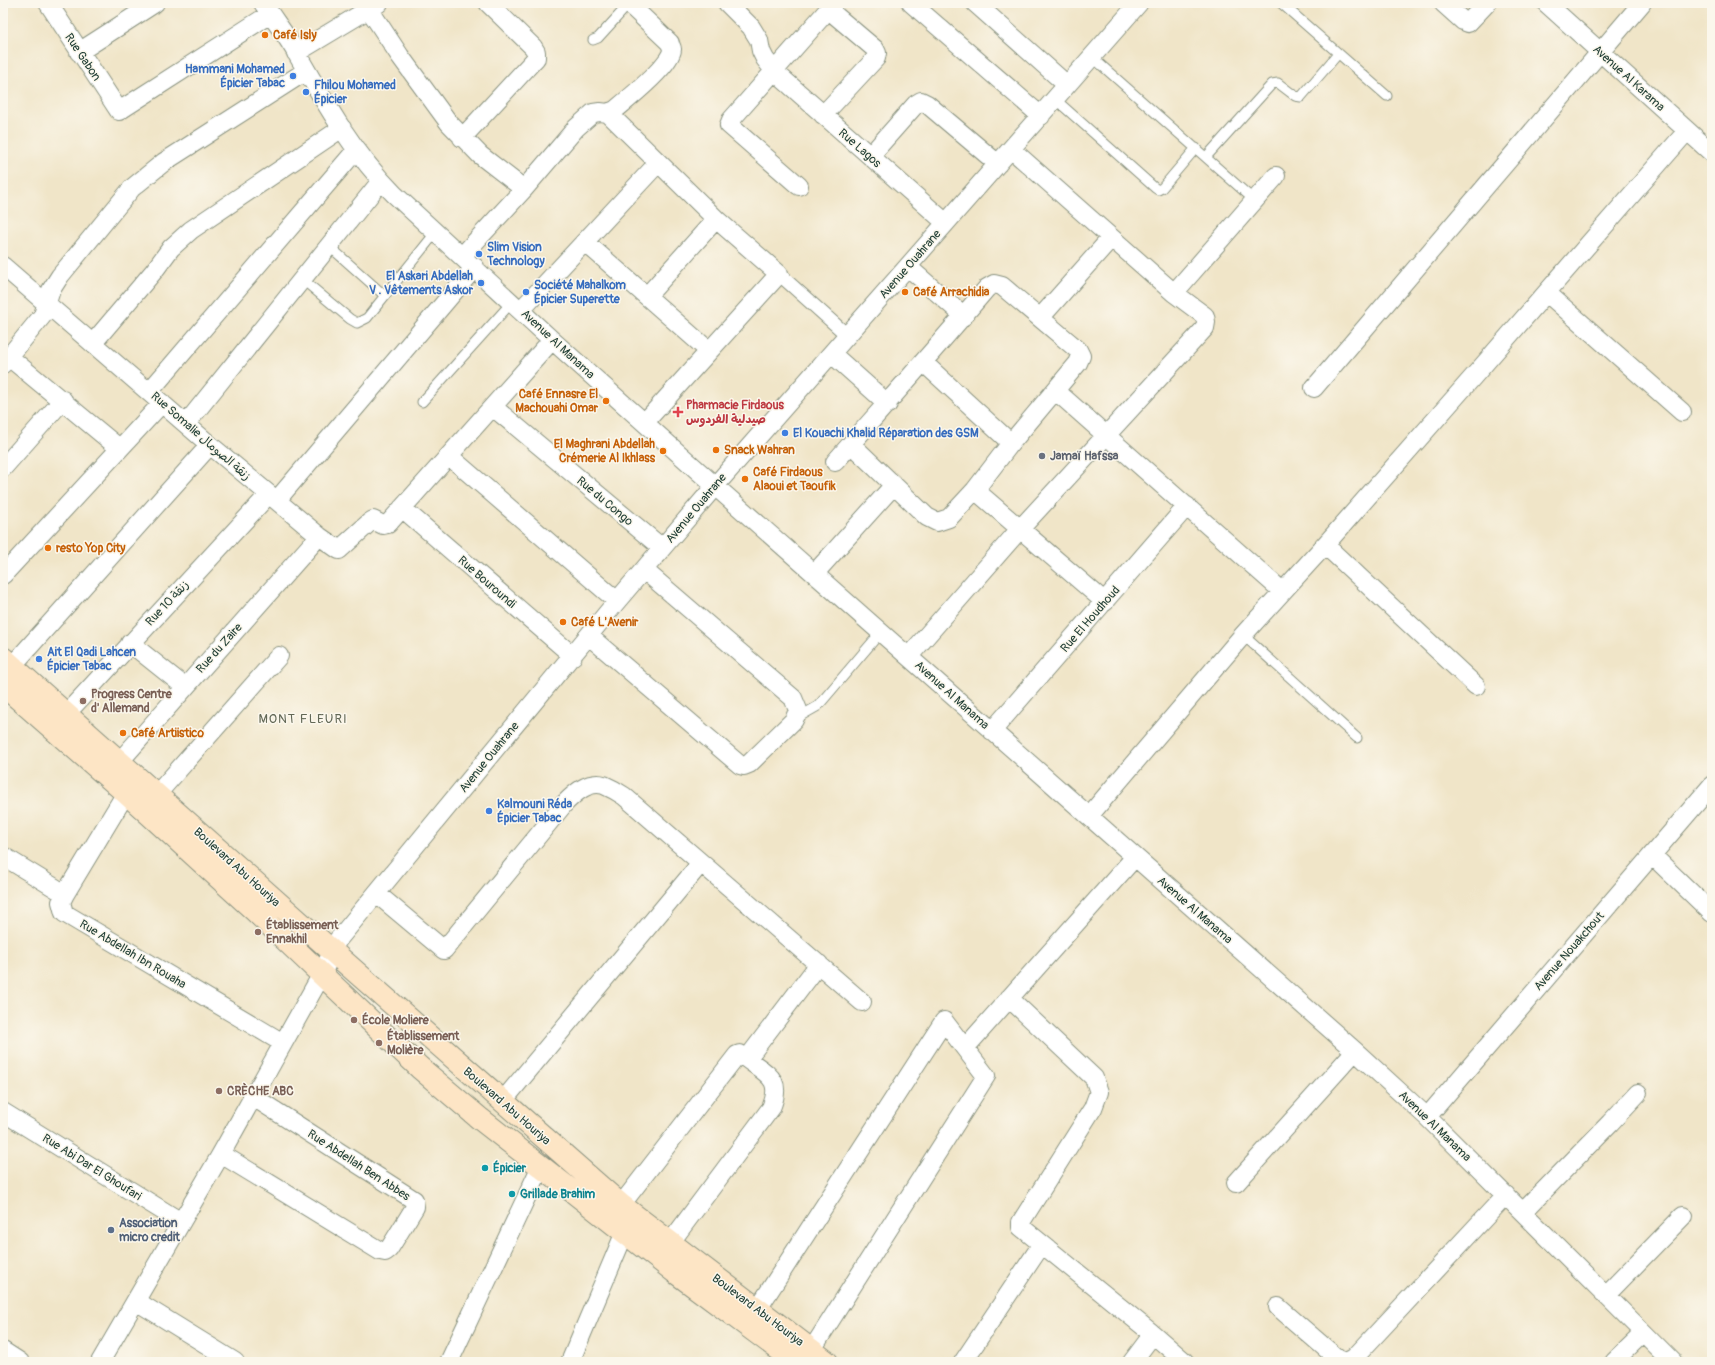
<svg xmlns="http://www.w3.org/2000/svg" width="1715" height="1365" font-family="Pangolin,'Playpen Sans Arabic',sans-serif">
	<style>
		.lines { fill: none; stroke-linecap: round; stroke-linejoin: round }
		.service-casing { stroke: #88917e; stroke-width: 11 }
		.pedestrian-casing { stroke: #88917e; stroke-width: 15 }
		.minor-casing { stroke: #88917e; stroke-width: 20 }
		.secondary-casing { stroke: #88917e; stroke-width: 24 }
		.service { stroke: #fff; stroke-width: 9 }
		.pedestrian { stroke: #fff; stroke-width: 13 }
		.minor { stroke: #fff; stroke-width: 18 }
		.secondary { stroke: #fde5c5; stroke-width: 22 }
		.food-dot { fill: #e8710a; stroke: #fbf7ec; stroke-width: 1.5 }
		.shop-dot { fill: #3f7fe0; stroke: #fbf7ec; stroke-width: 1.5 }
		.health-dot { fill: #e0444e; stroke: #fbf7ec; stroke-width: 1.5 }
		.worship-dot { fill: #6b7280; stroke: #fbf7ec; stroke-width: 1.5 }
		.education-dot { fill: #8d6e63; stroke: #fbf7ec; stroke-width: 1.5 }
		.culture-dot { fill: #0f9aa8; stroke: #fbf7ec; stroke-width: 1.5 }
		.service-dot { fill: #5c6f8a; stroke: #fbf7ec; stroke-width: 1.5 }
		.labels { text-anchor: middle; stroke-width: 3; stroke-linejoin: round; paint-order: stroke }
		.food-label { font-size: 12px; font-weight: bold; fill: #c56008; stroke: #fbf7ec; text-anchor: start }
		.street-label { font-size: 12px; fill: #1f3d34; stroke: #fbf7ec }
		.shop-label { font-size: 12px; font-weight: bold; fill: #366cbe; stroke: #fbf7ec; text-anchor: start }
		.health-label { font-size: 12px; font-weight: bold; fill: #be3a42; stroke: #fbf7ec; text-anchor: start }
		.worship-label { font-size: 12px; font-weight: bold; fill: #5b616d; stroke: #fbf7ec; text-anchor: start }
		.education-label { font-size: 12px; font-weight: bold; fill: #785e54; stroke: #fbf7ec; text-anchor: start }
		.culture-label { font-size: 12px; font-weight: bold; fill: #0d838f; stroke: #fbf7ec; text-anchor: start }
		.service-label { font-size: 12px; font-weight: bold; fill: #4e5e75; stroke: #fbf7ec; text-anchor: start }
		.neighbourhood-label { font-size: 13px; letter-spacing: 1px; fill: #626856; stroke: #fbf7ec }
	</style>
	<rect width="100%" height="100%" fill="#fbf7ec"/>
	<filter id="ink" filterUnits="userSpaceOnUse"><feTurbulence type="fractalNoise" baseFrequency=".025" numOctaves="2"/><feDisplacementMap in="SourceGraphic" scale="8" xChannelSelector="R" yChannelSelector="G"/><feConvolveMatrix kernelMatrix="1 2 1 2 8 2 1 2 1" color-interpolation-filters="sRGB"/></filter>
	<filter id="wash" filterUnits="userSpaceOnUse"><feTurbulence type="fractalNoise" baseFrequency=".012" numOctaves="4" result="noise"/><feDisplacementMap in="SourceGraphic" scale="16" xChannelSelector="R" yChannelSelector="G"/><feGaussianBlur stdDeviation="0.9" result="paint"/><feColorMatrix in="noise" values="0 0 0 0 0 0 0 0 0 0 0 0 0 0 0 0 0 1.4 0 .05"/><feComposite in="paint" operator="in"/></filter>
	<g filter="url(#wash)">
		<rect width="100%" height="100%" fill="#f0e5c8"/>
	</g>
	<g filter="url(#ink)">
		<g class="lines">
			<g class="service-casing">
				<path id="service" d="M1281,3L1387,96
					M593,40L598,38L629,4
					M1092,57L1254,200
					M1055,99L1155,188L1158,190L1162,188L1196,148
					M1206,157L1272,84L1278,83L1295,96L1301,97L1338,54
					M329,246L384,295
					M302,279L350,319L357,323L367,318L436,232
					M422,402L512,302
					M1243,635L1357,738
					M797,718L818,706L881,632"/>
			</g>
			<g class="pedestrian-casing">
				<path id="pedestrian" d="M779,274L848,336"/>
			</g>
			<g class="minor-casing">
				<path id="minor" d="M48,3L119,111L270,14
					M263,3C274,20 287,36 297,54C325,103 354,154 394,194L552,340L715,486L1355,1051L1427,1117L1673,1362
					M727,3L751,27L759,40L761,51L765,59L775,72L946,223
					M911,3L1041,116
					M975,3L1067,85
					M1443,3L1463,21L1468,23L1487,3
					M1546,3L1712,153
					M369,9L400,56L449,123L480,155L524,189
					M79,52L155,3
					M296,53L379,3
					M608,113L716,219L779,274L645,422
					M823,115L876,58L877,53L875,49L829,10
					M462,138L536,58V52L533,47L488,3
					M870,156L916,104L921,101L927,104L998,164
					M799,186L729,125L731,120L834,3
					M585,242L709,351
					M462,256L524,189L576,128L593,113L600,112L608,113L615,110C627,100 673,63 672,49C672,47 670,45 670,43L628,3
					M3,266L210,445L319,536L339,550L370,522L373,520L383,525L388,524L552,340
					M908,267L964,316
					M1174,293L1276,176
					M1547,293L1682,412
					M647,296L716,219
					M521,310L658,163
					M1040,318L1111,238
					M93,343L154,271L171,248L191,230L342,128
					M832,354L888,404
					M9,357L119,448
					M924,363L1011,443
					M3,364L43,315L51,290L60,276L132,188L164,162L306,71
					M1314,388L1642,3
					M1056,391L1282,591
					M149,392L357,149
					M493,407L662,548
					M186,424L381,181
					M449,456L617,601
					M835,462C886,404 937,347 987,288L994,284L1002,286L1078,350L1081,356L1078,363L1011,443L975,490L949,518L937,522L927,517L851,444
					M3,468L63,400
					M975,490L1105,602
					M277,500L475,267
					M402,508L573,656
					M1325,545L1476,686
					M815,573L894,485
					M3,575L162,403
					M589,636L740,765L744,766L749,764L794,720L798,710L793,698L644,570
					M130,643L185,687
					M909,656L1020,529L1205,328L1206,322L1205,316L1174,293L1011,149
					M12,666L210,445
					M66,714L269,494
					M992,731L1187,506
					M120,761L319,536
					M157,794L279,656
					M1089,816L1243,635L1325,545L1473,377L1687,131
					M1652,855L1712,913
					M3,856L65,894L61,902L64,913L283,1043
					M65,894L126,793
					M377,894L444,950L564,804C574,794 588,780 604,785C611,788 618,792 624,796L862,1002
					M1009,998L1094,1078L1099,1092L1093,1108L1021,1222V1227L1153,1334L1185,1362
					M965,1048L1135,857
					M502,1102L701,863
					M3,1112L181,1222
					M1427,1117L1712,785
					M221,1154L380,1251L385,1252L389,1249L415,1207L414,1200L252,1096
					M1236,1183L1355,1051
					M621,1205L737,1055L740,1054L747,1059L819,964
					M1523,1212L1610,1123L1638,1093
					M670,1243L771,1108C783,1079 768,1075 747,1059
					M1606,1295L1683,1216
					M136,1301L235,1362
					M1278,1307L1338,1359L1346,1362L1354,1358L1506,1195
					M757,1310L944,1021L986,1076L811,1351
					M3,1351L20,1362
					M100,1362L221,1154L322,974L337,941L617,601L715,486L1139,3
					M449,1362L541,1166
					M570,1362L625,1232
					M963,1362L1042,1244
					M1132,1362L1153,1334
					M1614,1362L1644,1333"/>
			</g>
			<g class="secondary-casing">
				<path id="secondary" d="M3,658L332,951L621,1205L827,1362
					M3,685L126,793L255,911L420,1068L479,1118L675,1272L796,1362"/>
			</g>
			<use href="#service" class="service"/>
			<use href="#pedestrian" class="pedestrian"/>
			<use href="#minor" class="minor"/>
			<use href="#secondary" class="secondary"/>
		</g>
	</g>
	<g class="food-dot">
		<circle cx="265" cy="35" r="4"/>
		<circle cx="905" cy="292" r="4"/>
		<circle cx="606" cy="401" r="4"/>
		<circle cx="716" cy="450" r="4"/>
		<circle cx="663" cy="451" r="4"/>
		<circle cx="745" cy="479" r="4"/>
		<circle cx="48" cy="548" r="4"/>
		<circle cx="563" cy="622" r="4"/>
		<circle cx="123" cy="733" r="4"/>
	</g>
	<g class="shop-dot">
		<circle cx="293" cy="76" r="4"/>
		<circle cx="306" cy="92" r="4"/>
		<circle cx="479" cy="254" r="4"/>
		<circle cx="481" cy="283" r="4"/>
		<circle cx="526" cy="292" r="4"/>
		<circle cx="785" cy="433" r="4"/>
		<circle cx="39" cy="659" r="4"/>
		<circle cx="489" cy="811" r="4"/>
	</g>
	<path class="health-dot" d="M676 406h4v4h4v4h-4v4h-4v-4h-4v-4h4z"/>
	<circle class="worship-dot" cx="1042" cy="456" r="4"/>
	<g class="education-dot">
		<circle cx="83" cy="701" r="4"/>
		<circle cx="258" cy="932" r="4"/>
		<circle cx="354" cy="1020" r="4"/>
		<circle cx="379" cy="1043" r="4"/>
		<circle cx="219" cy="1091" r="4"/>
	</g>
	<g class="culture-dot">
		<circle cx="485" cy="1168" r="4"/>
		<circle cx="512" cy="1194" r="4"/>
	</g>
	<circle class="service-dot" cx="111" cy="1230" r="4"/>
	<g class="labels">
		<g class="food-label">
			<text x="273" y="39">Café Isly</text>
			<text x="913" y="296">Café Arrachidia</text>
			<text x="598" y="398" text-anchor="end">Café Ennasre El<tspan x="598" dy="14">Machouahi Omar</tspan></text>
			<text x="655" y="448" text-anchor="end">El Maghrani Abdellah<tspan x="655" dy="14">Crémerie Al Ikhlass</tspan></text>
			<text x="724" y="454">Snack Wahran</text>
			<text x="753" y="476">Café Firdaous<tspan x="753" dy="14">Alaoui et Taoufik</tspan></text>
			<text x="56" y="552">resto Yop City</text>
			<text x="571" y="626">Café L'Avenir</text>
			<text x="131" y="737">Café Artiistico</text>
		</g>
		<g class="street-label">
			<text transform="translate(83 57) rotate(56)" y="4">Rue Gabon</text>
			<text transform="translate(1629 78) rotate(42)" y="4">Avenue Al Karama</text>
			<text transform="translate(860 148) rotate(41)" y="4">Rue Lagos</text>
			<text transform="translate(910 264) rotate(-49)" y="4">Avenue Ouahrane</text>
			<text transform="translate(558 344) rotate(43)" y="4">Avenue Al Manama</text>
			<text transform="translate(201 436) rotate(41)" y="4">Rue Somalie زنقة الصومال</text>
			<text transform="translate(605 501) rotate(40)" y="4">Rue du Congo</text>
			<text transform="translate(696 508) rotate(-50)" y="4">Avenue Ouahrane</text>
			<text transform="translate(487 582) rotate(41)" y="4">Rue Bouroundi</text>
			<text transform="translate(167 603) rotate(-47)" y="4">Rue 10 زنقة</text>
			<text transform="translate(1090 619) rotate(-49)" y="4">Rue El Houdhoud</text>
			<text transform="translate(219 648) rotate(-48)" y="4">Rue du Zaire</text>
			<text transform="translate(952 695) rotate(42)" y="4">Avenue Al Manama</text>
			<text transform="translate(489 757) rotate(-51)" y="4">Avenue Ouahrane</text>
			<text transform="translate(237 867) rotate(42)" y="4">Boulevard Abu Houriya</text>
			<text transform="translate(1195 910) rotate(41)" y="4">Avenue Al Manama</text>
			<text transform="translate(1569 951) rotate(-49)" y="4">Avenue Nouakchout</text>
			<text transform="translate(133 954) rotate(31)" y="4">Rue Abdellah Ibn Rouaha</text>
			<text transform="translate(507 1106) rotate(41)" y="4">Boulevard Abu Houriya</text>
			<text transform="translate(1435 1126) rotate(44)" y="4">Avenue Al Manama</text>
			<text transform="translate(359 1165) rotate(33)" y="4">Rue Abdellah Ben Abbes</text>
			<text transform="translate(92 1167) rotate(32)" y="4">Rue Abi Dar El Ghoufari</text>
			<text transform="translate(758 1310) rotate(37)" y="4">Boulevard Abu Houriya</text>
		</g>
		<g class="shop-label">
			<text x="285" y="73" text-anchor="end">Hammani Mohamed<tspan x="285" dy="14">Épicier Tabac</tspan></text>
			<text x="314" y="89">Fhilou Mohamed<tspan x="314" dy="14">Épicier</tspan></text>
			<text x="487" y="251">Slim Vision<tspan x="487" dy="14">Technology</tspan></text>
			<text x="473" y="280" text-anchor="end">El Askari Abdellah<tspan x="473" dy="14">V . Vêtements Askor</tspan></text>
			<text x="534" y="289">Société Mahalkom<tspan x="534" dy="14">Épicier Superette</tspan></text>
			<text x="793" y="437">El Kouachi Khalid Réparation des GSM</text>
			<text x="47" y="656">Ait El Qadi Lahcen<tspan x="47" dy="14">Épicier Tabac</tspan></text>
			<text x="497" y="808">Kalmouni Réda<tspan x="497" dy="14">Épicier Tabac</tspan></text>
		</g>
		<g class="health-label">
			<text x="686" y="409">Pharmacie Firdaous<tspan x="686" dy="14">صيدلية الفردوس</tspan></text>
		</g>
		<g class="worship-label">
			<text x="1050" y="460">Jamaï Hafssa</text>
		</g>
		<g class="education-label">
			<text x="91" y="698">Progress Centre<tspan x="91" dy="14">d' Allemand</tspan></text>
			<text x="266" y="929">Établissement<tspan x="266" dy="14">Ennakhil</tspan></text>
			<text x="362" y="1024">École Moliere</text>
			<text x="387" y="1040">Établissement<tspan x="387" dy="14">Molière</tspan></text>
			<text x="227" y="1095">CRÈCHE ABC</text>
		</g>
		<g class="culture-label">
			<text x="493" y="1172">Épicier</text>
			<text x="520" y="1198">Grillade Brahim</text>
		</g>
		<g class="service-label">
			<text x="119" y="1227">Association<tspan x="119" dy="14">micro credit</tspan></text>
		</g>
		<g class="neighbourhood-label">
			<text x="303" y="723">MONT FLEURI</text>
		</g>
	</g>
	<rect width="1715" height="1365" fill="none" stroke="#fbf7ec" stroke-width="16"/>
</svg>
